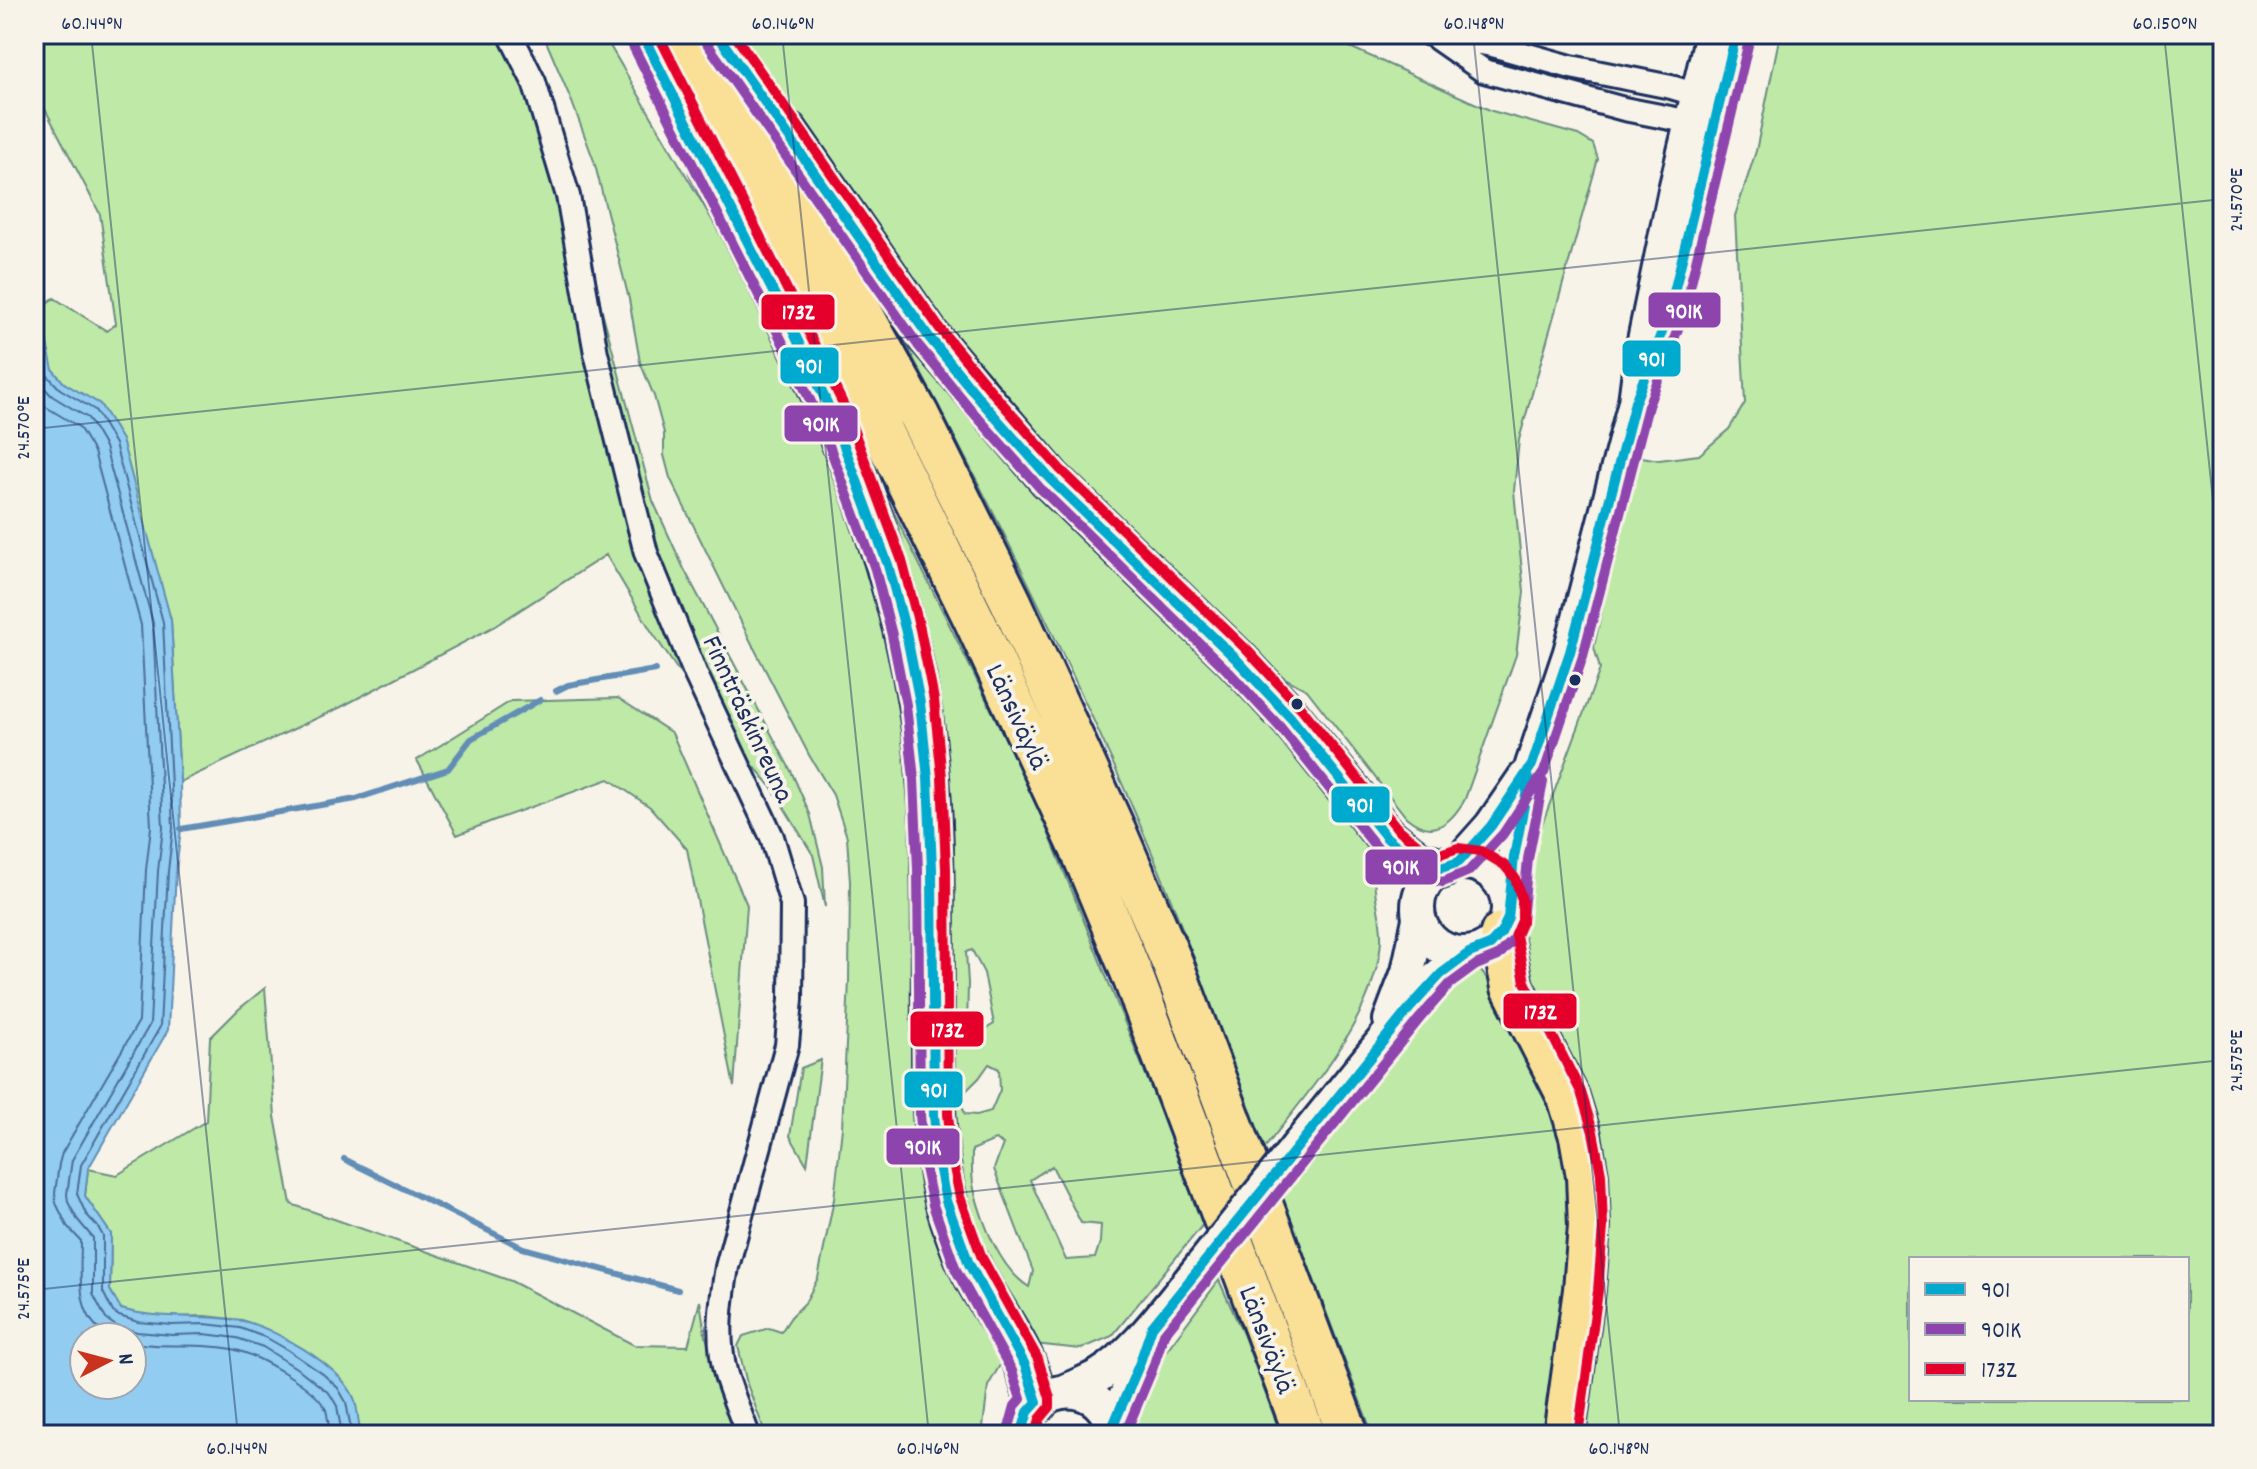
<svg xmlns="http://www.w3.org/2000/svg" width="2257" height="1469" font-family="Dekko,sans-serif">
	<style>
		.green { fill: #bee9a7; stroke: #6c8c82; stroke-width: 2; fill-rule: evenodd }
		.water { fill: #92ccf1; stroke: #628db6; stroke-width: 2; fill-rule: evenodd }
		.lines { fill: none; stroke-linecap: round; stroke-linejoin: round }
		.shore { stroke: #4b6e99; stroke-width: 2 }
		.stream { stroke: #628db6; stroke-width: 6 }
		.street-casing { stroke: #1b2f5e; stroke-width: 28 }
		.secondary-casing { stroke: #1b2f5e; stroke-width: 38 }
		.highway-casing { stroke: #1b2f5e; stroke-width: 46 }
		.street { stroke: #f7f3e8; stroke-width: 22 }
		.secondary { stroke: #f7f3e8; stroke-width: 32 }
		.highway { stroke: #fadf96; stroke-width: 40 }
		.secondary-bridge-casing { stroke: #1b2f5e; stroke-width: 38; stroke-linecap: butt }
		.secondary-bridge { stroke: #f7f3e8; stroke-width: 32 }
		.bus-1-casing { stroke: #f7f3e8; stroke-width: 16 }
		.bus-2-casing { stroke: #f7f3e8; stroke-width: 16 }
		.bus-3-casing { stroke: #f7f3e8; stroke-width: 16 }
		.bus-1 { stroke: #00a9ce; stroke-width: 10 }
		.bus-2 { stroke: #8e44ad; stroke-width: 10 }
		.bus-3 { stroke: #e4002b; stroke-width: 10 }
		.ticks { fill: none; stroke: #1b2f5e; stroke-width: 2; stroke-opacity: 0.45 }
		.bus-dot { fill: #1b2f5e; stroke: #f7f3e8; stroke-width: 3 }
		.labels { text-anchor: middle; stroke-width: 8; stroke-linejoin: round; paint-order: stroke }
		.street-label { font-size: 28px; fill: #1b2f5e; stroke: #f7f3e8 }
		.line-badge { stroke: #f7f3e8; stroke-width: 3 }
		.badge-label { font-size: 22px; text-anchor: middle; font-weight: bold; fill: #fff }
		.neatline { fill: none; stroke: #1b2f5e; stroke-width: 3 }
		.ticks-label { font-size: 20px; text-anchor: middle; fill: #1b2f5e }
	</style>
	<rect width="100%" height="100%" fill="#f7f3e8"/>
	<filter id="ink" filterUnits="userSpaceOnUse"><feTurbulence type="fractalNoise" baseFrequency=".0125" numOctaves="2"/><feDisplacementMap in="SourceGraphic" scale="16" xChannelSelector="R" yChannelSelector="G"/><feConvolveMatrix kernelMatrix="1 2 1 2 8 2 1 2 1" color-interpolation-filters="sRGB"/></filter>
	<g filter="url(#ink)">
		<path class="green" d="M34,34H519L566,153L583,214L601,307L653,501L684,569L791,771L810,814L823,867L825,907L813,855L771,786L700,703L650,629L606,555L495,626L341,707L180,782L171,620L100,404C85,396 61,386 53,370C46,356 44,321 44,305L54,298L107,331L116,324L100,214L34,88Z
			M543,34H603L734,257L797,380L843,489L866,561L887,642L907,751L916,846V1104L1004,1358L988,1386L982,1435H766L747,1384L738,1346L743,1336L769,1328L781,1332L791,1317L805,1303L818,1278L834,1199L842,1128L849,981L850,882L847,837L833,795L809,755L752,644L670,478L664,455V433L654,396L640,362L629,299L594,161L572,102Z
			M739,34H1321L1492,111L1578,135L1593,144L1598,159L1519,440L1514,491L1524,592L1516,655L1465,799C1450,825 1432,839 1406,817L1307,690L1279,675L1169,576L1009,413L831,177Z
			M1780,34H2223V1435H1579L1592,1111L1564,1040L1540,1012L1515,942L1523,905V865L1531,854L1600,669L1594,647L1636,456L1659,460L1699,455L1729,429L1745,403L1735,216L1756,151ZM1911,1259H2187V1399H1911Z
			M880,296L1258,699L1381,851C1365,883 1383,909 1381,942C1374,1020 1309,1090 1264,1149C1229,1057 1197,963 1160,872C1078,675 981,484 880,296Z
			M866,456L1032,792L1205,1222L1112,1336L1081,1349L1034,1344L1019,1329L950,1181L944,872ZM972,950L984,973L994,1024L971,1038L967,1030L968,983L966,952ZM989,1064L999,1069L1000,1090L991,1111L977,1115L965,1114L957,1092H965L979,1078ZM995,1140L1003,1144L994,1169L1033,1271L1029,1287C1000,1269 982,1222 974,1189C971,1177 972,1163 972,1150ZM1052,1166L1081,1223L1101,1225L1100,1242L1095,1258L1066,1260L1030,1180Z
			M618,698L672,733L747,905L734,1087L687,849L650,807L609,779L492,821L457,835L417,760L511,701Z
			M1474,963L1513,1009L1556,1105L1575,1205L1547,1435H1373L1280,1191L1452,974Z
			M265,988L275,1116L291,1204L511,1281L634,1345L688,1346L700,1301L705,1334L739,1435H360L359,1424L328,1368L270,1331L242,1320L205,1316L173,1317L138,1314L121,1309L110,1290L111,1234L85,1196L88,1169L117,1175L206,1121L210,1038L239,1009Z
			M821,1060V1059L807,1165L790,1136L801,1068Z
			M1219,1280L1243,1334L1281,1435H1135L1140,1407L1161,1358Z"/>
		<path class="water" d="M34,294L44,305V329L53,370L64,383L100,404L122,440L171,620L180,782L181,829L176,871L168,1030L88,1169L85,1196L111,1234L110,1290L121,1309C159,1320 198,1314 238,1320C271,1325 341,1366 354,1398C358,1409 359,1424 360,1435H34ZM84,1337H132V1385H84Z"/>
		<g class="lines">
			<path class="shore" d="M34,305L36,309V330L46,374L60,389L95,410L115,444L163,622L173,828L168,871L160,1027L81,1165L77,1194L86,1214L98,1227L103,1236V1292L113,1312L119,1316L138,1322L172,1325L205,1324L240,1328L267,1338L288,1350L323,1374L338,1388L346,1402L352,1435
				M34,369L38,381L52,396L88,418L105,447L153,623L163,828L158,871L150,1024L72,1160L67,1194L68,1202L77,1219L93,1238V1294L106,1319L116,1326L137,1332L172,1335L204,1334L237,1338L263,1347L301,1371L330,1394L337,1406L342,1435
				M34,394L46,407L79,427L94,452L141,625L151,827L146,870L139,1021L62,1153L59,1164L55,1193L56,1203L67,1226L81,1241C81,1275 74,1319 111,1337
				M132,1343C165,1348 199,1343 232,1349C256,1354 316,1387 326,1410C328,1417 329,1427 330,1435"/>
			<path class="stream" d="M556,691L568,685L655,670
				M181,829L356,799L448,769L471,739L540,700
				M344,1159L523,1248L678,1290"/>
			<g class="street-casing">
				<path id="street" d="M510,34L534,82L568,196L596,353L646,553L696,675L772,837L792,904L791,999L787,1045L727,1267C721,1303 716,1339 726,1375C732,1395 741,1415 748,1435
					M1429,34L1492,45L1571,67L1671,87L1698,95L1705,104
					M1438,39L1484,71L1624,109L1691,122L1703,121"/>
			</g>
			<g class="secondary-casing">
				<path id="secondary" d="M1678,278L1736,34
					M1459,862L1491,826L1524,778
					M1418 908a45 45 0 1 1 90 0a45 45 0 1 1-90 0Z
					M1508,900L1514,857L1532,765L1570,652L1635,402L1641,355L1675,190L1712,34
					M1390,1020L1408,972L1419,919
					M1297,1147L1409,1009L1441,974L1469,953
					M1065,1391C1077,1386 1089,1381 1100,1375C1133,1355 1164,1312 1188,1283
					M1113,1426L1139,1365L1150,1334
					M1021,1435C1033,1375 1108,1379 1113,1435"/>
			</g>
			<g class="highway-casing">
				<path id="highway" d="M653,34L766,211L881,430L974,619L1081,850L1132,974L1305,1435
					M699,34L797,196L919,416L1011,602L1115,830L1173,965L1348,1435
					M787,132L929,337L1050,479L1236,659L1291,718L1387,838L1418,863L1441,868
					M710,167C811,361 911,555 928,777C935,860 932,943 933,1025C933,1084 932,1144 946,1201C952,1221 959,1243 968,1262C984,1298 1010,1329 1025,1365C1030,1377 1033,1390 1037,1402
					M1501,933L1512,987L1568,1097L1580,1136L1587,1176L1589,1226L1584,1290L1564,1435"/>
			</g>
			<use href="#street" class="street"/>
			<use href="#secondary" class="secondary"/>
			<use href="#highway" class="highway"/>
			<g class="secondary-bridge-casing">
				<path id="secondary-bridge" d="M1188,1283L1297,1147"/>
			</g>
			<use href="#secondary-bridge" class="secondary-bridge"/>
			<g class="bus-1-casing">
				<path id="bus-1" d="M642,34L794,333L833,416L888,565L906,632L920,703L928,778L932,869L934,1115L939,1165L946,1201L969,1264L1025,1365L1037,1402L1028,1412L1021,1435
					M717,34L929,337L982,402L1050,479L1236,659L1291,718L1387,838L1418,863L1441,868L1459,862L1491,826L1532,765L1570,652L1635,402L1669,313L1736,34
					M1113,1435V1426L1139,1365L1152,1327L1409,1009L1441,974L1469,953L1490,945L1501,933L1508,918L1514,857L1529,779"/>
			</g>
			<g class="bus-2-casing">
				<path id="bus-2" d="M630,40L781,339L820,421L875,569L892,635L906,705L914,779L918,869L920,1115L925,1168L933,1205L956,1270L1012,1371L1021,1399L1015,1406L1008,1431
					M706,42L918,345L972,411L1040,488L1226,669L1280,727L1378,849L1415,877L1443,882L1469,871L1503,834L1544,772L1583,656L1648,406L1683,316L1750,37
					M1127,1435V1429L1152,1370L1164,1334L1420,1018L1450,984L1476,965L1498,956L1514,939L1522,921L1528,859L1543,782"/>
			</g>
			<g class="bus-3-casing">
				<path id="bus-3" d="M658,34L806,327L846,410L902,561L920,629L934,700L942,777L946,869L948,1114L953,1163L960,1197L982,1258L1038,1359L1050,1398V1407L1040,1419L1036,1435
					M734,34L940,329L993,393L1060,469L1246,649L1302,709L1397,828L1424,850L1440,854L1458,848L1481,851L1504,865L1515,878L1522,900V921L1516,935L1525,982L1581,1092L1593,1132L1601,1174L1603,1227L1598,1291L1578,1435"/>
			</g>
			<use href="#bus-1" class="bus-1"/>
			<use href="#bus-2" class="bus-2"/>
			<use href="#bus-3" class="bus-3"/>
		</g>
	</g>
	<path class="ticks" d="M91,34L238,1435M782,34L929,1435M1473,34L1620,1435M2164,34L2223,596M34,429L2223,199M34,1290L2223,1060"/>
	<g class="bus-dot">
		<circle cx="1575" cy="680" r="7"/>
		<circle cx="1297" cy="704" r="7"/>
	</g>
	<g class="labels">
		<g class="street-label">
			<text transform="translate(1019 716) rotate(65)" y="10">Länsiväylä</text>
			<text transform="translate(750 718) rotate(65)" y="10">Finnträskinreuna</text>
			<text transform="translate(1269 1339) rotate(69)" y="10">Länsiväylä</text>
		</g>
	</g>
	<g class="line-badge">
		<rect x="1647" y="291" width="75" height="38" rx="8" fill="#8e44ad"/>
		<rect x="760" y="293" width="76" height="38" rx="8" fill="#e4002b"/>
		<rect x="1621" y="339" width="61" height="39" rx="8" fill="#00a9ce"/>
		<rect x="779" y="346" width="61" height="39" rx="8" fill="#00a9ce"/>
		<rect x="783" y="404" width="76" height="39" rx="8" fill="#8e44ad"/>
		<rect x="1330" y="785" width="61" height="39" rx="8" fill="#00a9ce"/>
		<rect x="1364" y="848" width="75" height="38" rx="8" fill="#8e44ad"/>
		<rect x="1502" y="992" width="76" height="38" rx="8" fill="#e4002b"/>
		<rect x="909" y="1010" width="76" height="38" rx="8" fill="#e4002b"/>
		<rect x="903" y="1070" width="61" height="39" rx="8" fill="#00a9ce"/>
		<rect x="885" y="1127" width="76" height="39" rx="8" fill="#8e44ad"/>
	</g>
	<g class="badge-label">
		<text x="1684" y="318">901K</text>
		<text x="798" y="319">173Z</text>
		<text x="1652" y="366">901</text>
		<text x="809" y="373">901</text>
		<text x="821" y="431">901K</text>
		<text x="1360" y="812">901</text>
		<text x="1401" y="874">901K</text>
		<text x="1540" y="1019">173Z</text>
		<text x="947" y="1037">173Z</text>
		<text x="934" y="1097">901</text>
		<text x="923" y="1154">901K</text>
	</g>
	<rect width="2257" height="1469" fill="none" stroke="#f7f3e8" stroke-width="88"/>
	<rect x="1909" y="1257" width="280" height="144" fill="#f7f3e8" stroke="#9fa5b1" stroke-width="2"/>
	<rect x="1925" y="1283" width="40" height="12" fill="#00a9ce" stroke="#9fa5b1" stroke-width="2"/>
	<text x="1981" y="1297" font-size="24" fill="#1b2f5e">901</text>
	<rect x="1925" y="1323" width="40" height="12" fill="#8e44ad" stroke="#9fa5b1" stroke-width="2"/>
	<text x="1981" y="1337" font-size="24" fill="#1b2f5e">901K</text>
	<rect x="1925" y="1363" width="40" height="12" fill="#e4002b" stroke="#9fa5b1" stroke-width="2"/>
	<text x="1981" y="1377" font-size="24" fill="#1b2f5e">173Z</text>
	<g transform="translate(108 1361) rotate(84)"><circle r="38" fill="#f7f3e8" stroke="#9fa5b1" stroke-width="2"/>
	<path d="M0-6L14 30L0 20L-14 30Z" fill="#c8321e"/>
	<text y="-12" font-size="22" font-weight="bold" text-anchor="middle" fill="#1b2f5e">N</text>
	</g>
	<rect x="44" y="44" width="2169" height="1381" class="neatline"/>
	<g class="ticks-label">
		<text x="92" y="29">60.144°N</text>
		<text x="783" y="29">60.146°N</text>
		<text x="1474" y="29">60.148°N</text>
		<text x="2165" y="29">60.150°N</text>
		<text transform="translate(2235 200) rotate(-90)" y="7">24.570°E</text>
		<text transform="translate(22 428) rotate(-90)" y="7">24.570°E</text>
		<text transform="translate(2235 1061) rotate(-90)" y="7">24.575°E</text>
		<text transform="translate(22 1289) rotate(-90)" y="7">24.575°E</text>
		<text x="237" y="1454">60.144°N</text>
		<text x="928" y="1454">60.146°N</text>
		<text x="1619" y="1454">60.148°N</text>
	</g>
</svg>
